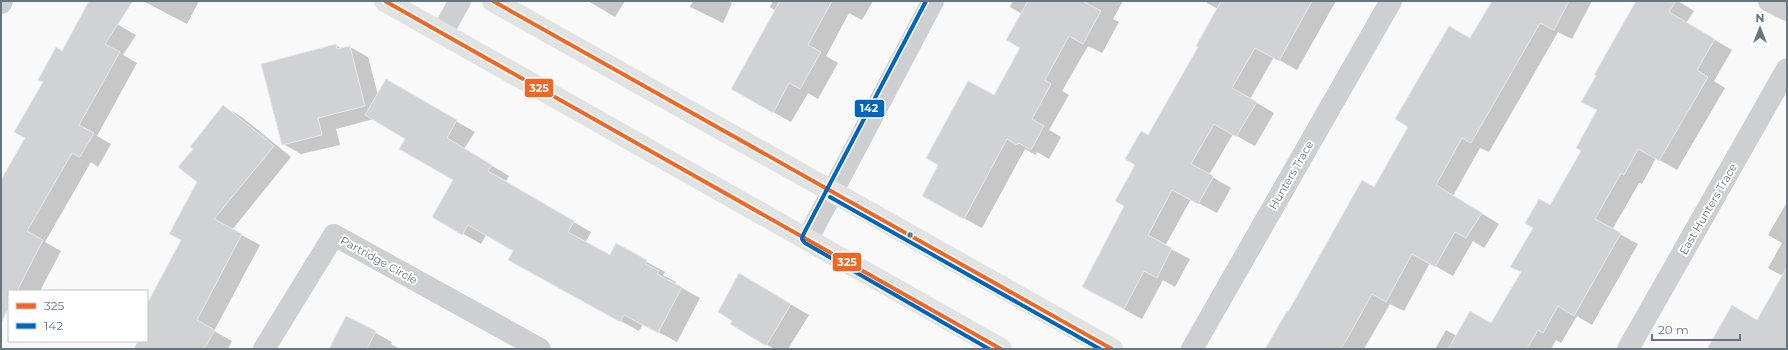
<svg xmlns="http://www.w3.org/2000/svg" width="1788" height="350" font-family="Montserrat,sans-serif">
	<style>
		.shadow { fill: #0003 }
		.building { fill: #d0d2d3; stroke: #e8e8e8 }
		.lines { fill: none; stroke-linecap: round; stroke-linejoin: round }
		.street { stroke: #cecfd0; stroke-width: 22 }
		.secondary { stroke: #e1e2e2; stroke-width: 22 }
		.bus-1-casing { stroke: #fff; stroke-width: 7 }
		.bus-2-casing { stroke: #fff; stroke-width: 7 }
		.bus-1 { stroke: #f26522; stroke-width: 4 }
		.bus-2 { stroke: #0065bd; stroke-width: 4 }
		.bus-dot { fill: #657683; stroke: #fff; stroke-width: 1.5 }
		.labels { text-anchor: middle; stroke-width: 4; stroke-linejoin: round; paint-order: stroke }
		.street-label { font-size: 11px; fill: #657683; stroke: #fff }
		.line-badge { stroke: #fff; stroke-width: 1.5 }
		.badge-label { font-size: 11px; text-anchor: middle; font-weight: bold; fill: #fff }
	</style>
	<rect width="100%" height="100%" fill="#f9f9f9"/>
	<path class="shadow" d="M143,1H199L187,24Z
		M588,1H625L615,17Z
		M693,1H728L732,3L723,23L690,7Z
		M773,1H873L862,20L849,13L826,56L838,63L818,99L808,93L791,122L750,99L776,11L770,7Z
		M1013,1H1123L1113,19L1119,22L1102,53L1088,46L1062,91L1069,95L1049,130L1061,137L1049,159L1037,152L1036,155L1025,149L982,228L941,206L995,97L1022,47V14L1010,7Z
		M1208,1H1336L1297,70L1274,57L1250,99L1274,113L1255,146L1233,134L1209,175L1231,188L1217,213L1191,199L1165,246L1190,259L1175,287L1163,280L1142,319L1083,287L1126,206L1136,164L1148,136L1199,47L1218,9L1207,3Z
		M1493,1H1592L1572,39L1558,32L1489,152L1480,148L1453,196L1499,224L1484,248L1473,241L1453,276L1430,263L1404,311L1390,304L1364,349H1269L1289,313L1375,188L1470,40Z
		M1637,1H1678L1694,11L1686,23L1732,50L1714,81L1725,88L1677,170L1656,158L1642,184L1639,183L1612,230L1638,244L1592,325L1577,316L1561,343L1556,340L1551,349H1435L1446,330L1457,336L1491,324L1522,272L1550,206L1582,150L1598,110L1597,75Z
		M87,7L136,35L123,55L137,63L97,136L111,144L98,167L91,162L45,242L61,251L40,291H9V307L1,303V180L26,138L62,52Z
		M336,45L342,49L350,47L368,57L378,95L386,81L475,132L464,149L509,176L505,183L591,232L585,243L610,256L616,245L665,272L663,275L676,282L675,284L700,298L677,342L643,324L639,331L527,270L514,251L486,235L481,244L433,216L454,180L407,138L374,119L336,129L340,145L301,154L283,144Z
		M224,107L242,117L291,157L232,230L260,245L214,331L232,341L228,349H135L139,341H147V304L182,240L198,182L194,149Z
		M1787,202V349H1708L1758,321L1783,276L1768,268L1782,243L1768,235Z
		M758,285L809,315L788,349H774L732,324Z
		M346,317L392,342L391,344L400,349H330Z"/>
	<path class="building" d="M89,1H133L105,44L120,52L79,125L94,133L80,157L72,153L27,231L43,240L17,291H9V307L1,323V180L25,138L14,132L43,82L38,80L56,47L62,51Z
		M780,1H832L808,45L821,52L800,89L789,83L773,113L731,89Z
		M1028,1H1083L1101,11L1083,44L1069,36L1045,80L1051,84L1032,119L1044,126L1031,150L1019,143L1017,145L1007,139L964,219L922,196L938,165L926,158L968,81L994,95L1020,48L1006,40Z
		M1221,1H1312L1279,61L1255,48L1232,88L1257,102L1236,137L1214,124L1191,164L1214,176L1198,204L1172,190L1148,235L1172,248L1157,278L1144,271L1124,309L1082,287L1124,206L1115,201L1135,165L1125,159L1141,131L1148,135L1198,47L1196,46Z
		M1492,1H1569L1554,30L1540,23L1471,143L1462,138L1436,185L1482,213L1466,238L1455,232L1435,267L1412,254L1386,302L1372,294L1346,341L1340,349H1265L1287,311L1288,312L1362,180L1374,187L1408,127L1395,119L1449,26L1470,38Z
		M1636,1H1676L1669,12L1715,39L1697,70L1708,77L1659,161L1638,149L1624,175L1621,173L1595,219L1621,233L1574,316L1558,306L1543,333L1538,330L1527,349H1448L1470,311L1491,323L1521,272L1510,267L1533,228L1525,223L1539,199L1550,205L1581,151L1576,148L1597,110L1581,102L1596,76L1594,75Z
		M336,44L337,49L350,46L365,106L318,118L322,135L282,145L261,64Z
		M386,79L457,120L447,138L492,165L488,171L574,221L568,232L610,255L616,243L647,260L645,264L659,271L657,274L682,287L658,333L624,315L620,322L508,260L513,251L468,225L462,235L432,217L453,180L399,149L405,139L365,115Z
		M223,105L274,146L214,219L242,234L197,320L215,330L204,349H134L138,341H147V304L181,240L169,234L197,182L178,167L193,149L190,147Z
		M1787,267V349H1707L1732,305L1757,320Z
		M739,273L791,304L766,346L730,324L732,321L718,312Z
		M346,316L376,331L367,349H329Z"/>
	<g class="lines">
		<path class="street" d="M1769,1L1787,10
			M1,3L2,1
			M442,33L460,1
			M808,238L933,1
			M264,349L334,235L540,349
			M1192,349L1391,1
			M1628,349L1787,69"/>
		<path class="secondary" d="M385,1L1001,349
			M493,1L1112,349"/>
		<g class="bus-1-casing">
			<path id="bus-1" d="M385,1L1001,349
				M493,1L1112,349"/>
		</g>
		<g class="bus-2-casing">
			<path id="bus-2" d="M926,1L803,235L802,239L805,243L989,349
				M830,197L1100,349"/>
		</g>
		<use href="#bus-1" class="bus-1"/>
		<use href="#bus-2" class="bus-2"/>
	</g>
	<circle class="bus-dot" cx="910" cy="235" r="3.5"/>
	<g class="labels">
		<g class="street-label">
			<text transform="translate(1291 175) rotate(-60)" y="4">Hunters Trace</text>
			<text transform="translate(1708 209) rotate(-60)" y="4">East Hunters Trace</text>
			<text transform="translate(379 260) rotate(29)" y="4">Partridge Circle</text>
		</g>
	</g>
	<g class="line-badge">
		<rect x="524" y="78" width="30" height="20" rx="4" fill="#f26522"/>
		<rect x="854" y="99" width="31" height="19" rx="4" fill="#0065bd"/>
		<rect x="832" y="252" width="30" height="20" rx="4" fill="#f26522"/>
	</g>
	<g class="badge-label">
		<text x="539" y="92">325</text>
		<text x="869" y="112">142</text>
		<text x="847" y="266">325</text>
	</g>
	<rect width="1788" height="350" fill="none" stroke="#657683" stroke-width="4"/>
	<rect x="8" y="290" width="140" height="52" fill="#ffffff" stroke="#c1c8cd"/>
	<rect x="16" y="303" width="20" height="6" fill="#f26522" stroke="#c1c8cd"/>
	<text x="44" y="310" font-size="12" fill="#657683">325</text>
	<rect x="16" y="323" width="20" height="6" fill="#0065bd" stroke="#c1c8cd"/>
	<text x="44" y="330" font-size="12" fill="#657683">142</text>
	<g transform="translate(1760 28)" stroke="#ffffff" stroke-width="3" paint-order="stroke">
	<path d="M0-3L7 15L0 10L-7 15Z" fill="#657683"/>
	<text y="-6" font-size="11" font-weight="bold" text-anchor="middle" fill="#657683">N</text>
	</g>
	<path d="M1652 334v6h88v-6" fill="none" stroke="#657683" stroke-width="2"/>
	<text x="1658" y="334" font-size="12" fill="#657683" stroke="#ffffff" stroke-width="3" paint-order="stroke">20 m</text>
</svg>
